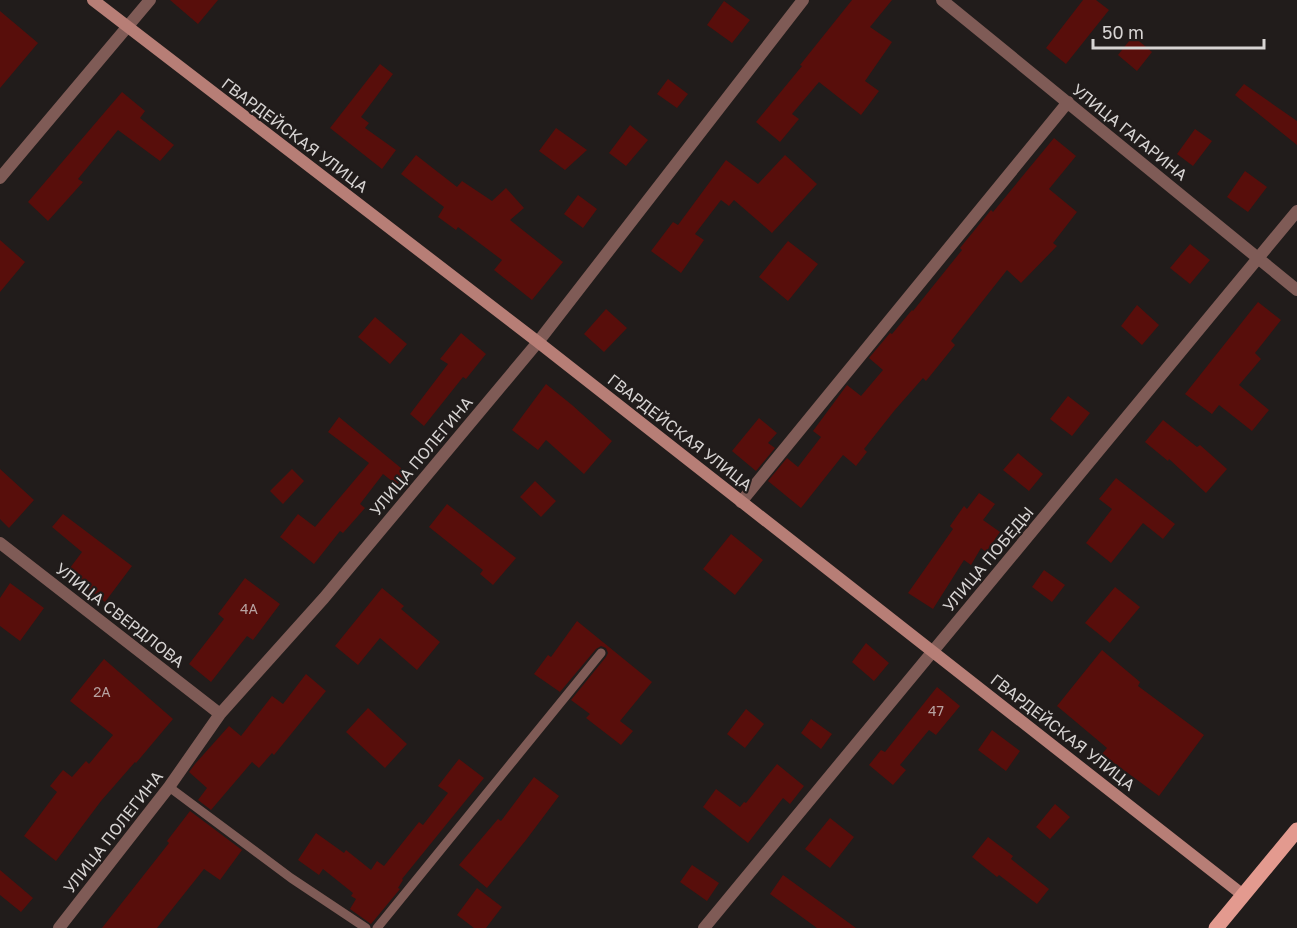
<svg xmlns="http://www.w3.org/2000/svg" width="1297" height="928" font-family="'Golos Text',sans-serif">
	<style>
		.building { fill: #580e0b }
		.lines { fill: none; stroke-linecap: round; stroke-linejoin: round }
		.lane { stroke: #7f5b56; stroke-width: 9 }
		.street { stroke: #7f5b56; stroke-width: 12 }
		.secondary { stroke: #b77e76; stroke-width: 12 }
		.primary { stroke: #e39a8f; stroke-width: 15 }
		.labels { text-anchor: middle; stroke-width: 4.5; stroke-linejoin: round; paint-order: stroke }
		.number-label { font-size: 14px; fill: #b7a2a1 }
		.street-label { font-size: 16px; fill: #d7d4d3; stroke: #211c1b }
	</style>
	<rect width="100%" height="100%" fill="#211c1b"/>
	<path class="building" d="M170,0H218L198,24Z
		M852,0H892L870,27L892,42L865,81L879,91L861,115L819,82L792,114L799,119L780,142L756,122L802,66L800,65Z
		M1083,0H1096L1109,10L1066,64L1046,48Z
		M724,1L750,20L732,43L707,25Z
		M0,11L38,43L0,88Z
		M1133,36L1152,52L1137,71L1118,55Z
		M380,64L393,74L361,117L369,123L365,128L396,150L382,169L330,128Z
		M668,79L688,94L677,108L657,94Z
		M1244,84L1297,121V145L1235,95Z
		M122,92L145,111L140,118L174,145L160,161L118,130L78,179L83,182L48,221L28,202Z
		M630,125L648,140L626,166L609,153Z
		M556,128L587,150L565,170L539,151Z
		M1195,129L1212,141L1193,166L1177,154Z
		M1054,138L1076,156L1049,189L1077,212L1053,243L1057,246L1021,283L1007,270L951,341L955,345L926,381L923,378L894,411L864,449L867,452L856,466L843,455L801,508L768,481L787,458L798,467L821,437L813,431L847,385L861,396L883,370L869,358L890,333L892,334L912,310L913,311L962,250L960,248L991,210L993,212Z
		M416,155L457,187L462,181L492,201L506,188L524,208L510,220L563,262L532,300L494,270L502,260L458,227L456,230L438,217L444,207L401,174Z
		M785,155L817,184L772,233L734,200L729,206L721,200L695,234L704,240L681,273L651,251L673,222L678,225L726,160L758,184Z
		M1245,171L1267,187L1248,212L1227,197Z
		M578,195L597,209L583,228L564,214Z
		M0,240L25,262L0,292Z
		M788,241L818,264L788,301L759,277Z
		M1190,244L1210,260L1190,284L1170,268Z
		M1258,302L1281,320L1255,353L1261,359L1239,385L1269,410L1252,431L1219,405L1212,414L1185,394Z
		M1137,305L1159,325L1142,345L1121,326Z
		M606,309L627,328L604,352L584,334Z
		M375,317L407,344L390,364L358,337Z
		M461,333L486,354L466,379L463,377L424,426L410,414L448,364L440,359Z
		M546,384L572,405L612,441L584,474L546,440L538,450L512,430Z
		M1068,396L1090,413L1072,436L1050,419Z
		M339,417L407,473L397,485L383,474L360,504L365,508L343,533L340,531L314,564L280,537L298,514L315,527L369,463L328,432Z
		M759,418L777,433L768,443L775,448L756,471L732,451Z
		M1163,420L1197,447L1200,445L1227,469L1206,493L1169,459L1168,461L1145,442Z
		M1018,453L1043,474L1029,491L1003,470Z
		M0,469L34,500L9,528L0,519Z
		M292,469L304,481L283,504L270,491Z
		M1116,478L1175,524L1163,539L1143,523L1111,563L1086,543L1112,509L1099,499Z
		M535,481L556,501L541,517L520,497Z
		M979,493L995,504L983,520L1000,532L986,552L981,548L971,565L964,560L933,609L908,593L953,529L950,526L964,506L967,509Z
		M447,504L516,558L493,585L480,574L483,570L429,527Z
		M63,514L132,566L105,602L67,572L82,552L52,527Z
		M731,534L763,560L735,595L703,569Z
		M1044,570L1065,585L1052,602L1032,587Z
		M245,578L280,604L253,640L247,636L211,682L189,664L224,619L218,614Z
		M10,583L44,608L20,641L0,626V598Z
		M1115,587L1140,607L1110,643L1085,623Z
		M382,588L404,606L401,609L440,642L417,670L380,638L358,665L335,646Z
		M577,621L652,682L620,721L633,731L621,745L586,718L590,714L571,700L606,657L608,653L606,648L601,646L596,649L560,692L534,674L548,655L551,657Z
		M866,643L889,663L874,681L852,662Z
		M1102,650L1140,682L1138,686L1204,735L1159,796L1102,754L1107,748L1057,706Z
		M104,659L173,719L136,763L135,762L101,801L56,861L24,836L57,792L50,786L63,770L72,777L86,761L89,764L113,735L70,701Z
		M306,674L326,691L274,755L272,753L259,768L252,762L211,810L198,800L207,788L189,772L195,764L229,726L241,736L272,696L283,704Z
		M937,687L960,706L936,735L929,730L900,765L906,770L893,785L869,765L881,750L885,752Z
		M368,708L407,744L385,768L346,732Z
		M746,709L764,724L745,748L727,734Z
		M811,719L832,734L821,749L801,733Z
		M992,730L1020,751L1006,771L978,750Z
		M459,759L484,778L402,879L403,880L398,888L400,889L371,924L350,909L356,899L351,896L353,893L323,869L319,875L298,860L316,833L344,853L346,850L371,870L377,861L384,866L419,822L423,825L448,793L438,786Z
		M777,764L804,786L790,804L783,798L748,843L703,807L716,789L740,807L744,802L746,803Z
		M534,777L559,796L526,840L487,888L459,865L498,819L501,821Z
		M1055,804L1070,817L1050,839L1036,827Z
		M190,811L242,850L220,880L204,869L157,928H102L169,843L167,841Z
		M830,818L854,837L830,868L805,849Z
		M988,837L1013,856L1011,859L1049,889L1037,904L999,875L997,877L972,857Z
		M692,865L719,883L707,901L680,882Z
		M0,870L33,898L21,912L0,895Z
		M783,875L856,928H817L770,894Z
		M477,888L502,907L486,928H474L457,915Z"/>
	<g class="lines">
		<path class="lane" d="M169,787L291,878L366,928
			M377,928L601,653"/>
		<path class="street" d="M942,0L1297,290
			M0,178L150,0
			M741,502L1068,102
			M0,543L220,714
			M59,928L169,787L220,714L324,598L538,342L803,0
			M704,928L1297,211"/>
		<path class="secondary" d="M93,0L538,342L1243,895"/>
		<path class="primary" d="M1216,928L1297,830"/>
	</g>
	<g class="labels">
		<g class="number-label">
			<text x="249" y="614">4А</text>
			<text x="102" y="697">2А</text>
			<text x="936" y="716">47</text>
		</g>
		<g class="street-label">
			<text transform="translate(1130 132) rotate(39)" y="6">УЛИЦА ГАГАРИНА</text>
			<text transform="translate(295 135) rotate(37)" y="6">ГВАРДЕЙСКАЯ УЛИЦА</text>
			<text transform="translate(680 432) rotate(38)" y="6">ГВАРДЕЙСКАЯ УЛИЦА</text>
			<text transform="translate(421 456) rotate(-50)" y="6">УЛИЦА ПОЛЕГИНА</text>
			<text transform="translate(988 559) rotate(-50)" y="6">УЛИЦА ПОБЕДЫ</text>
			<text transform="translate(120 615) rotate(38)" y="6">УЛИЦА СВЕРДЛОВА</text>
			<text transform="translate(1063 732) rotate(38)" y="6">ГВАРДЕЙСКАЯ УЛИЦА</text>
			<text transform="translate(113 832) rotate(-52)" y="6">УЛИЦА ПОЛЕГИНА</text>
		</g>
	</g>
	<path d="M1093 39v9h171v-9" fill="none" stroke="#d7d4d3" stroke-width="3"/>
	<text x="1102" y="39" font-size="18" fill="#d7d4d3" stroke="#211c1b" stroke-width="4.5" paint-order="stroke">50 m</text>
</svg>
